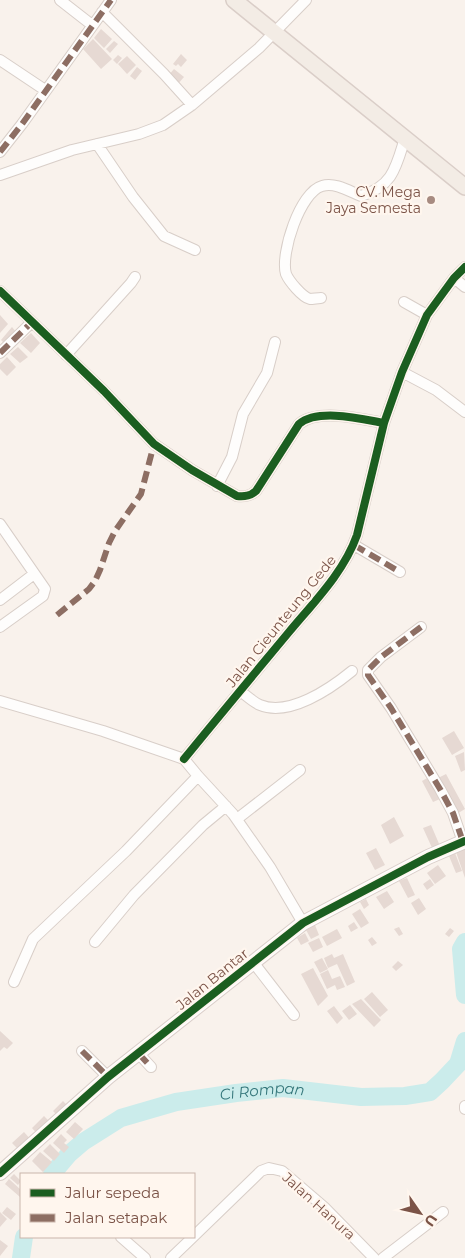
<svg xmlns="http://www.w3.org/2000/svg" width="465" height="1258" font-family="Montserrat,sans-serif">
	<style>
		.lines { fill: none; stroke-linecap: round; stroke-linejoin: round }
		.river { stroke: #cbeceb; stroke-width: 18 }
		.building { fill: #e6d9d3 }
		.street-casing { stroke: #d8cec8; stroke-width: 12 }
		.secondary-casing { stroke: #dacec9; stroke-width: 16 }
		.primary-casing { stroke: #dacec8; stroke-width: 18 }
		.street { stroke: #fefdfc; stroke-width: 10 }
		.secondary { stroke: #fefdfc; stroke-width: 14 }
		.primary { stroke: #f3ece5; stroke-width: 15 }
		.quiet { stroke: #8d6e63; stroke-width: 6; stroke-dasharray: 12 6; stroke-linecap: butt }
		.cycleway-casing { stroke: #fff6ee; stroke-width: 11 }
		.cycleway { stroke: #1b5e20; stroke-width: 8 }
		.poi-dot { fill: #a78b81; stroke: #fff6ee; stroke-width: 2 }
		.labels { text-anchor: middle; stroke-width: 4.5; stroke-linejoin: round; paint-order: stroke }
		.poi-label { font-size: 14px; fill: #7b5347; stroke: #fff6ee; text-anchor: end }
		.street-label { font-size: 14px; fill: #7b5347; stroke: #fff6ee }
		.water-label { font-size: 15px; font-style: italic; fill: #35777b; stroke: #fff6ee }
	</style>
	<rect width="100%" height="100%" fill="#f9f2ec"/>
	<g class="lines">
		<g class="river">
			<path d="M465,942L461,949L465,995"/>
			<path id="s1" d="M52,1174L69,1154L83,1142L121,1118L176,1102L236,1093L283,1088L361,1097L405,1096L430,1092L442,1081L458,1064L465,1041"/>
			<path d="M21,1258L24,1237"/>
		</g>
	</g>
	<path class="building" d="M101,29L112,39L104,48L94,38Z
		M93,39L112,59L101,69L83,49Z
		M114,41L118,44L110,53L106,49Z
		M181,54L187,60L181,67L178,64L176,66L173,64Z
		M118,55L122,58L117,64L113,60Z
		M127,56L136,65L127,74L118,64Z
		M137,67L142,71L135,80L130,76Z
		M174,69L184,77L177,85L167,77Z
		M0,315L8,324L0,333Z
		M12,327L16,332L6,345L1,340Z
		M31,333L40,343L31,353L20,343Z
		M18,347L28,357L20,363L10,354Z
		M7,357L16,367L7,376L0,369V364Z
		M454,731L464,748L452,755L442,738Z
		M464,752L465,770L461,772L455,756Z
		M446,774L465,809L455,815L436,779Z
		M429,777L440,799L433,802L422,781Z
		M394,817L404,836L390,844L381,825Z
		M431,825L440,846L433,850L423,828Z
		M376,848L385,865L375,870L366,853Z
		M465,849V878L456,852Z
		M455,853L462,871L456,873L449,856Z
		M438,865L446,876L435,884L427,873Z
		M407,878L415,895L408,898L399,881Z
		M430,879L434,885L427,890L423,884Z
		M387,891L394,902L384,909L376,897Z
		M419,898L426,909L418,915L411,903Z
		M366,899L369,905L364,909L360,902Z
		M360,909L369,923L361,928L352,914Z
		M354,922L358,928L351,932L348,926Z
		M315,925L319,935L311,939L306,930Z
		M399,927L403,934L399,936L394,929Z
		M450,928L454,931L449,937L445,934Z
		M337,929L342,938L327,946L322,937Z
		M305,933L309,941L301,945L297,938Z
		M372,937L377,943L372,946L368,940Z
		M319,938L323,947L313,952L308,943Z
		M332,954L334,958L343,954L355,982L347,986L337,964L328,968L324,958Z
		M322,958L328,969L320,973L314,962Z
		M398,961L403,965L396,971L392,967Z
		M313,968L328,996L318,1006L301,974Z
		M328,970L332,979L340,976L345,987L337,990L335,985L327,989L320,974Z
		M372,992L388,1010L380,1017L364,999Z
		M361,999L381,1020L374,1027L352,1004Z
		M350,1005L357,1014L349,1020L342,1011Z
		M334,1006L343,1018L337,1024L327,1011Z
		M0,1031L13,1043L7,1049L4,1047L0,1051Z
		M63,1101L69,1107L59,1117L53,1111Z
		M44,1116L51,1123L38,1135L32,1128Z
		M75,1122L83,1129L74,1139L66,1132Z
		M24,1132L32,1141L21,1152L12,1143Z
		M61,1134L67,1140L64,1143L69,1147L64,1153L53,1143Z
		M50,1144L60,1154L54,1161L43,1151Z
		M40,1152L52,1162L43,1172L32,1161Z
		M14,1174L21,1181L18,1185L10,1178Z
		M9,1179L21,1190L20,1197L5,1184Z
		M7,1207L16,1214L11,1220L2,1213Z
		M0,1212L7,1219L0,1227Z
		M0,1240L8,1246L0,1256Z"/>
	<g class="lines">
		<g class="street-casing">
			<path id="street" d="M60,0L92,25
				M102,12L164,74L192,105
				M0,60L45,90
				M97,144L133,197L164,236L195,250
				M0,152L22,124L111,0
				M0,175L72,150L139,134L163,125L192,105L259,48L306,0
				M454,278L465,287
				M0,291L104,391L154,444L192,470L237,496C245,497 250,496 256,491L299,424C318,408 362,419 384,423
				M321,298C318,298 313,299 310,299C302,297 289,281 286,274C280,254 300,192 322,186C335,182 349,191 361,196C393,186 396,167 405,138
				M404,302L427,315
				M0,353L32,322
				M66,355L131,283L135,277
				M402,372L436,390L465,412
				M217,486L232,457L243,414L267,373L275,342
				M0,524L45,589L43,596L0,627
				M354,545L400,572
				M0,600L34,574
				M421,627L381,657L368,670V675L391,708L440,789L453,813L463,842
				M240,691C246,695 253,702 260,705C289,717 330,689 352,671
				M0,701L103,731L184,759L198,776L233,814L270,867L303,923
				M184,759C219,716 254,674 289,632C314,602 344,572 357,535L384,423L402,372L427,315L454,278L465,267
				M237,819L300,770
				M95,942L134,895L203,825L226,806
				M253,962L294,1015
				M14,982L33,939L126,851L198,776
				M82,1051L108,1077
				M139,1054L151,1067
				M465,1106V1109
				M194,1236L261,1171L269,1168L282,1171L324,1207L374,1258
				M121,1237L145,1258
				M171,1258L193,1237
				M383,1258L443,1212"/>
		</g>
		<g class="secondary-casing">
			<path id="secondary" d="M0,1173L108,1077L303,923L428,857L465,841"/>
		</g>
		<g class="primary-casing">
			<path id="primary" d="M234,0L465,187"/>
		</g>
		<use href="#street" class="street"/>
		<use href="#secondary" class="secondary"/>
		<use href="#primary" class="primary"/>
		<path class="quiet" d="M0,152L22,124L111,0
			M0,353L32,322
			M354,545L400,572
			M57,615L89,589L95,581L100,570L109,543L115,531L141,494L154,444
			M421,627L381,657L368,670V675L391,708L440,789L453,813L463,842
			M82,1051L108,1077
			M139,1054L151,1067"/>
		<g class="cycleway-casing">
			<path id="cycleway" d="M0,291L104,391L154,444L192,470L237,496C245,497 250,496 256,491L299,424C318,408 362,419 384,423
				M184,759C219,716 254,674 289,632C314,602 344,572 357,535L384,423L402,372L427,315L454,278L465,267
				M0,1173L108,1077L303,923L428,857L465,841"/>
		</g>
		<use href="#cycleway" class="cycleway"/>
	</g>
	<circle class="poi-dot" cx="431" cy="200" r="5"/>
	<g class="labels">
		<g class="poi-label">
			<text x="421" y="197">CV. Mega<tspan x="421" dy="16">Jaya Semesta</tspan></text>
		</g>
		<g class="street-label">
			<text transform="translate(281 621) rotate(-51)" y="5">Jalan Cieunteung Gede</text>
			<text transform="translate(212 979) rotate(-39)" y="5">Jalan Bantar</text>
			<text transform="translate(319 1206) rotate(42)" y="5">Jalan Hanura</text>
		</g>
		<g class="water-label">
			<text dy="5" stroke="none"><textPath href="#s1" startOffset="234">Ci Rompan</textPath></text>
		</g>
	</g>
	<rect x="20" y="1173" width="175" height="65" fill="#fff6ee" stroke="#cab5ab"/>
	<rect x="30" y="1189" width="25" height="8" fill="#1b5e20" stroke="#cab5ab"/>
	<text x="65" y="1198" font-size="15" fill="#7b5347">Jalur sepeda</text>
	<rect x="30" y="1214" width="25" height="8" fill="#8d6e63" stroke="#cab5ab"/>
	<text x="65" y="1223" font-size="15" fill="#7b5347">Jalan setapak</text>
	<g transform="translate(420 1213) rotate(124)" stroke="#fff6ee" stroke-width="4" paint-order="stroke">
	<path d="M0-4L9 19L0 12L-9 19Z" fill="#7b5347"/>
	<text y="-8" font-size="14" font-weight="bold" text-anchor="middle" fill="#7b5347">U</text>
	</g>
</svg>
